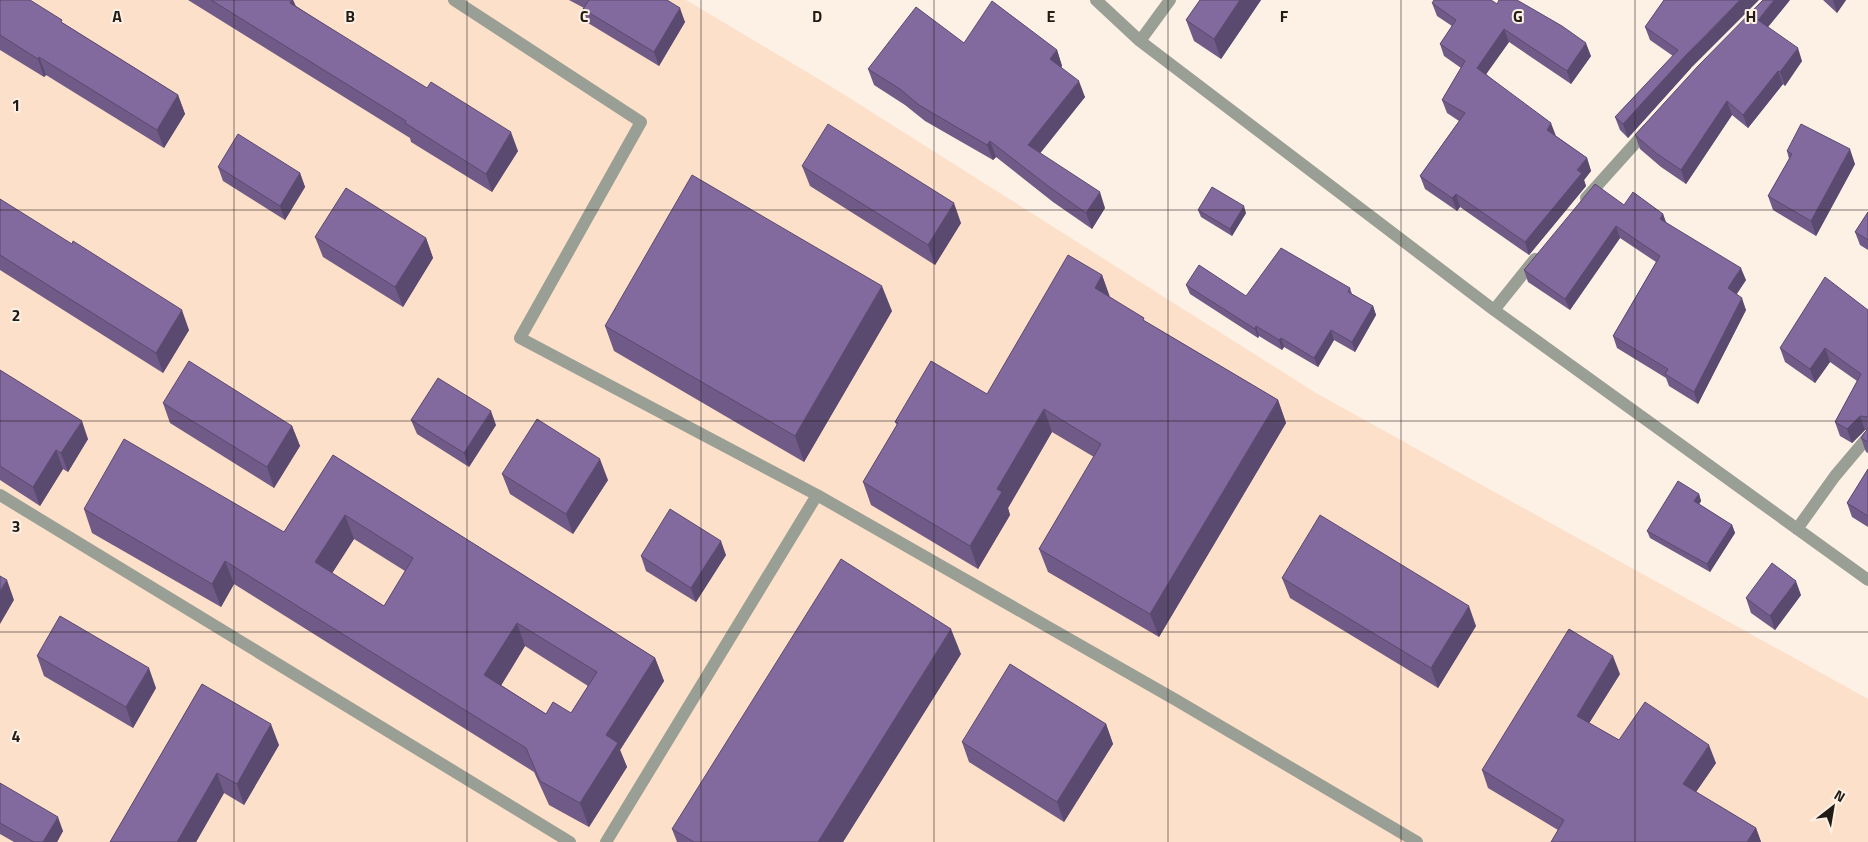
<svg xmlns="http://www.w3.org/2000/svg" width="1868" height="842" font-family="'Titillium Web',sans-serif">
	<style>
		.built { fill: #fce0c9 }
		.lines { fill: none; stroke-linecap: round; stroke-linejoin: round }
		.minor { stroke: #9a9f95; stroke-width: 12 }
		.wall { fill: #705a88; fill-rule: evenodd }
		.shaded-wall { fill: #5b4a6f }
		.building { fill: #82699e; stroke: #5b4a6f; fill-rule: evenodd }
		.grid { fill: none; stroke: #231c15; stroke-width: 1; stroke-opacity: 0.55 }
		.grid-label { font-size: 16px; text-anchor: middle; font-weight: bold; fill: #231c15; stroke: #fdf0e5; stroke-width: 4; stroke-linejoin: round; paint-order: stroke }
	</style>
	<rect width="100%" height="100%" fill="#fdf0e5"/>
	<path class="built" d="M0,0H686L832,87L1316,393L1868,699V842H0Z"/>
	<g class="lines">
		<path class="minor" d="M454,0L641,122L520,338L817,495L1176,700L1417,842
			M1096,0L1140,41L1494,310L1868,580
			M1140,41L1170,0
			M1586,198L1648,129
			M1494,310L1535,259
			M0,495L570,842
			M1797,529L1835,476L1868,437
			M606,842L817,495"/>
	</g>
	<path class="wall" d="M0,0L63,23L178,95L185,114L164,148L46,75L44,77L0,50Z
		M188,0H293L296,6L518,151L492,192L411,142L410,138Z
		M569,0H667L685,22L659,66L588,23L583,9L584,8Z
		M1200,0H1261L1221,59L1194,41L1186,20Z
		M1664,0L1691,68L1628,138L1620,130L1615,117L1673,56L1650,40L1645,27Z
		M1790,0L1768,27L1802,61L1785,86L1783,84L1748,128L1732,115L1686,184L1661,167L1640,149L1635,135Z
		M1823,0H1846L1837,13Z
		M1432,3L1497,4L1591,56L1571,84L1509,42L1486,74L1556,136L1587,158L1591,171L1584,180L1586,186L1529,255L1460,207L1457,211L1425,189L1420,176L1459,121L1447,113L1442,100L1461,68L1444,56L1440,44L1452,26L1437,16Z
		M964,43L1057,50L1062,66L1061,67L1085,97L1040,153L1105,208L1092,229L1053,202L996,157L993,160L925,121L905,105L874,85L868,69Z
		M1787,151L1855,164L1816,236L1773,210L1768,196L1789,159Z
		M802,166L961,223L935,265L810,186Z
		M218,167L300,173L305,187L285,220L223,181Z
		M0,199L189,330L163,373L0,270Z
		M1624,205L1663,214L1666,222L1746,280L1736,294L1746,310L1698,404L1669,386L1666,378L1617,348L1613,336L1656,262L1620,238L1570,310L1528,282L1524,270Z
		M1198,210L1246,213L1232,236L1201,217Z
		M1868,212V250L1860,245L1855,232Z
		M315,237L426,238L433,258L403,307L323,257Z
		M1102,275L1110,297L1145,321L1278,400L1286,423L1159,637L1048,572L1039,549L1094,457L1052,432L1008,508L1010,515L978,569L871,505L863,482L897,425L895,422L987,394Z
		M1186,285L1246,296L1350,288L1352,294L1373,306L1376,315L1355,352L1334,340L1318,367L1284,347L1282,350L1259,336L1258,338L1190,294Z
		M1868,310V453L1866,452L1861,438L1867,430H1865L1852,443L1840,436L1835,422L1857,381L1830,362L1815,383L1785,362L1780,348Z
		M892,311L804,462L614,351L605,326Z
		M0,370L88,439L68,472L63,469L40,506L0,480Z
		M163,403L292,426L300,446L274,488L170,423Z
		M411,420L496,425L469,467L417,434Z
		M333,455L655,658L664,681L620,750L627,767L589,827L549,805L534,772L234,584L221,607L92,533L84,509L284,532ZM354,539L405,571L384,606L332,573ZM525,646L588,686L571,713L546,714L501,685Z
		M1868,469V527L1852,517L1847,503Z
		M502,474L608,480L573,534L510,494Z
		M1699,494L1701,501L1699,504L1732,525L1735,533L1710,572L1650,538L1647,531Z
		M726,555L696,602L646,571L641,556Z
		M1282,578L1476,626L1438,688L1290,598Z
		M1801,595L1775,630L1751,613L1746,598Z
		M961,654L843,842H677L672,829Z
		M37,656L156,688L133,728L44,676Z
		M1620,674L1589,723L1619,740L1716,763L1696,792L1756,828L1761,842H1551L1558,830L1488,788L1482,770Z
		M202,684L279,745L244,805L224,793L196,842H110Z
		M1106,724L1113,744L1064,822L969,762L962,742Z
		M0,783L63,831L57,842H14L0,834Z"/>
	<path class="shaded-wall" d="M292,0H293L299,17L290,3Z
		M1240,0H1261L1221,59L1214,39Z
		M1740,0H1759L1691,68L1628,138L1623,124L1686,55Z
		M1774,0H1790L1763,33L1758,20Z
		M1833,0H1846L1837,13Z
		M680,8L685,22L659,66L654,52Z
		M1504,29L1509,42L1482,80L1477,68Z
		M1586,43L1591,56L1571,84L1567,71Z
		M1798,48L1802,61L1785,86L1780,72Z
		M1057,50L1062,66L1056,74L1050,59Z
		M39,57L46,75L44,77L38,59Z
		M1778,71L1783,84L1748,128L1743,115Z
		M1079,81L1085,97L1034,161L1028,145Z
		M178,95L185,114L164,148L157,130Z
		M1727,101L1732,115L1686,184L1681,170Z
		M1551,123L1556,136L1547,130Z
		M511,132L518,151L492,192L486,174Z
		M990,141L996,157L993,160L987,145Z
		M1850,149L1855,164L1816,236L1811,221Z
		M1587,158L1591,171L1584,180L1586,186L1529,255L1525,242Z
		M300,173L305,187L285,220L280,206Z
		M1100,192L1105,208L1092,229L1086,213Z
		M1456,194L1460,207L1457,211L1452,198Z
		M954,203L961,223L935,265L928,245Z
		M1244,206L1246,213L1232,236L1230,229Z
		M1663,214L1667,226L1660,219Z
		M1616,226L1620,238L1570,310L1565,299Z
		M426,238L433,258L403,307L395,287Z
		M1741,268L1746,280L1733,300L1728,288Z
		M1102,275L1110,298L1095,288Z
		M882,286L892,311L804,462L795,436Z
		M1742,298L1746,310L1698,404L1694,392Z
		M1373,306L1376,315L1355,352L1352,342Z
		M182,310L189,330L163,373L156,353Z
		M1256,326L1259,336L1258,338L1255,329Z
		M1331,330L1334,340L1318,367L1314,358Z
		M1281,338L1284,347L1282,350L1279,340Z
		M1825,348L1830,362L1815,383L1810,369Z
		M1278,400L1286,423L1159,637L1150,614Z
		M1044,409L1052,432L1008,508L1010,515L978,569L970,546L997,489Z
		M491,411L496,425L469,467L464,453Z
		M1860,416L1865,430L1852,443L1847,429Z
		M82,421L88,439L68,472L61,453Z
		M292,426L300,446L274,488L267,467Z
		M56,450L63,469L40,506L33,487Z
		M600,459L608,480L573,534L566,514Z
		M1699,494L1701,501L1697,508L1694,501Z
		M345,515L354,539L324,586L315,562Z
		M1732,525L1735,533L1710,572L1707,564Z
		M721,541L726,555L696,602L691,588Z
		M225,561L234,584L221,607L212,584Z
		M7,580L14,600L0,624V591Z
		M1796,581L1801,595L1775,630L1770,616Z
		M1469,606L1476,626L1438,688L1431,668Z
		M517,623L525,646L493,699L484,675Z
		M951,629L961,654L843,842H818Z
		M1613,656L1620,674L1583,733L1577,716Z
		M655,658L664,681L620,750L627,767L589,827L580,803L606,735Z
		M149,668L156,688L133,728L126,707Z
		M271,724L279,745L244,805L237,784Z
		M1106,724L1113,744L1064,822L1057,802Z
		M1709,745L1716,763L1689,802L1683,784Z
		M217,773L224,793L196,842H177Z
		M58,817L63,831L57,842H43Z
		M1756,828L1761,842H1747Z"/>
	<path class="building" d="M0,0H30L62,20L61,22L178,95L157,130L39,57L38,59L0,35Z
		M211,0H292L290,3L427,88L431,82L511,132L486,174L405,123L406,121Z
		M589,0H667L680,8L654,52L583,9Z
		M1200,0H1240L1214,39L1186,20Z
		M1434,0H1491L1497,4L1499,0H1517L1562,26L1586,43L1567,71L1504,29L1477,68L1551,123L1547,130L1587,158L1577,170L1582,173L1525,242L1456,194L1452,198L1420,176L1465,113L1442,100L1465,61L1440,44L1456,20L1432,3Z
		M1664,0H1740L1686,55L1623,124L1615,117L1678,50L1645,27Z
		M1763,0H1774L1758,20L1798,48L1780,72L1778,71L1743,115L1727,101L1681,170L1656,153L1635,135L1698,66Z
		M992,1L1057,50L1050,59L1079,81L1028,145L1100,192L1086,213L1048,186L990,141L987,145L919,105L900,89L868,69L916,7L964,43Z
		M828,124L954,203L928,245L802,166Z
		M1801,124L1850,149L1811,221L1768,196L1792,154L1787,151Z
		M238,134L300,173L280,206L218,167Z
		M692,175L882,286L795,436L605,326Z
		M1595,184L1624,205L1633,192L1663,214L1660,219L1741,268L1728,288L1742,298L1694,392L1665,374L1668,369L1613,336L1660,256L1616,226L1565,299L1524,270Z
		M1212,187L1244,206L1230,229L1198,210Z
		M346,188L426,238L395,287L315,237Z
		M0,199L72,244L73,241L182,310L156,353L0,255Z
		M1868,212V240L1855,232Z
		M1281,248L1350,288L1348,292L1373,306L1352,342L1331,330L1314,358L1281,338L1279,340L1256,326L1255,329L1186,285L1199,265L1246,296Z
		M1068,255L1102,275L1095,288L1144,318L1143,320L1278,400L1150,614L1039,549L1101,444L1044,409L997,489L1002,492L970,546L863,482L898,423L895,422L931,361L987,394Z
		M1825,277L1868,310V417L1860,416L1847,429L1835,422L1861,374L1825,348L1810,369L1780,348Z
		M189,361L292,426L267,467L163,403Z
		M0,370L82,421L61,453L56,450L33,487L0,466Z
		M438,378L491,411L464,453L411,420Z
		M537,419L600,459L566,514L502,474Z
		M1868,428V442L1861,438Z
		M124,439L284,532L333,455L655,658L606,735L618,743L580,803L540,781L526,748L225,561L212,584L84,509ZM345,515L413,558L384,606L315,562ZM517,623L597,672L571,713L553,702L546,714L484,675Z
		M1868,469V516L1847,503Z
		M1678,481L1699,494L1694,501L1732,525L1707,564L1647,531Z
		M670,509L721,541L691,588L641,556Z
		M1320,515L1469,606L1431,668L1282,578Z
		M841,559L951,629L818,842H694L672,829Z
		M1772,563L1796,581L1770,616L1746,598Z
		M0,576L7,580L0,591Z
		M60,616L149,668L126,707L37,656Z
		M1569,629L1613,656L1577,716L1619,740L1645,702L1709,745L1683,784L1756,828L1747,842H1551L1564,820L1482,770Z
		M1010,664L1106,724L1057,802L962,742Z
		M202,684L271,724L237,784L217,773L177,842H110Z
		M0,783L58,817L43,842H34L0,823Z"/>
	<path class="grid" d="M234,0V842M467,0V842M701,0V842M934,0V842M1168,0V842M1401,0V842M1635,0V842M0,210H1868M0,421H1868M0,632H1868"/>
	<g class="grid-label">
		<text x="117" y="22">A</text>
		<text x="350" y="22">B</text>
		<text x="584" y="22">C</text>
		<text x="817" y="22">D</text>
		<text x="1051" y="22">E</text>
		<text x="1284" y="22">F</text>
		<text x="1518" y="22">G</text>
		<text x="1751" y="22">H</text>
		<text x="16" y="111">1</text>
		<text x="16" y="321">2</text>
		<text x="16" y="532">3</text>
		<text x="16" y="742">4</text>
	</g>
	<g transform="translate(1833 807) rotate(31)" stroke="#fdf0e5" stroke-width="4" paint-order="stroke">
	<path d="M0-4L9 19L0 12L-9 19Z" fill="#231c15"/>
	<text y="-8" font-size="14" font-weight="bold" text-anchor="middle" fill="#231c15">N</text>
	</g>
</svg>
